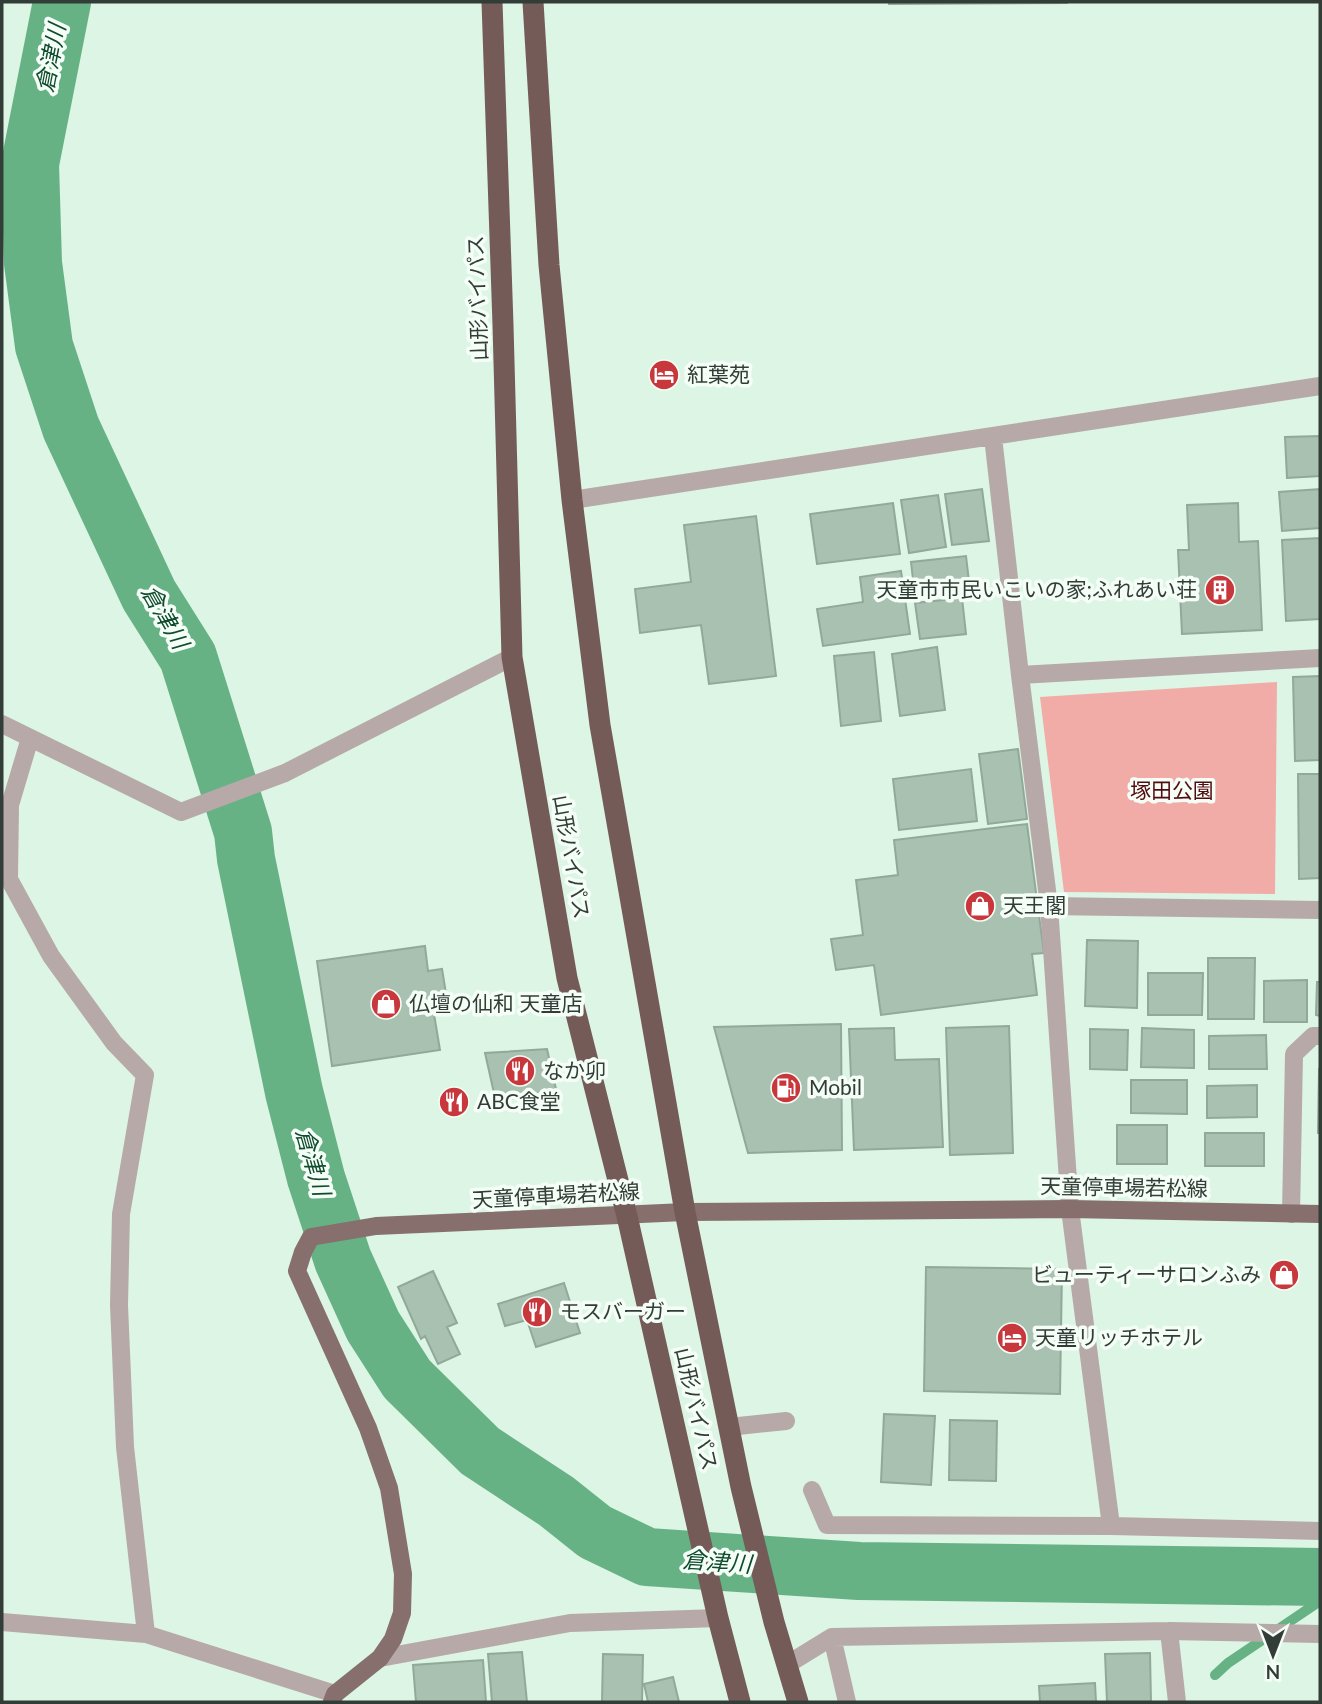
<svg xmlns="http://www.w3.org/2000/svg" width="1322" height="1704" font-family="Lato,'Noto Sans JP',sans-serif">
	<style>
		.green { fill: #f1aca7 }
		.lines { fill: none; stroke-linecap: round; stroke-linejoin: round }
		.stream { stroke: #67b285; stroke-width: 10 }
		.river { stroke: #67b285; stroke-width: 58 }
		.building { fill: #a9c1b1; stroke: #91a999; stroke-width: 2 }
		.minor { stroke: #b6a9a7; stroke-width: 18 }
		.major { stroke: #866f6d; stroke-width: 18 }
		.highway { stroke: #745b58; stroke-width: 21 }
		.labels { text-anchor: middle; stroke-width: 7; stroke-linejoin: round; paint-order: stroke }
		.street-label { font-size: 21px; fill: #333d37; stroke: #f4fef7 }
		.poi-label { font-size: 21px; fill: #333d37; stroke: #f4fef7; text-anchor: start }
		.park-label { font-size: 21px; fill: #540a0f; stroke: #f4fef7 }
		.water-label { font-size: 23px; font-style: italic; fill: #104b2d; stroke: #f4fef7 }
	</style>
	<rect width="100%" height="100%" fill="#dcf5e4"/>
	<path class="green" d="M1277,682L1275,894L1064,892L1040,697Z"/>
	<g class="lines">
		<path class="stream" d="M1215,1675L1228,1663L1320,1601"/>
		<path class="river" d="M62,2L30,164L33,263L44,346L71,428L149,595L188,657L243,832L246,859L294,1092L316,1178L343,1260L373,1326L407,1379L480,1451L556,1501L595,1532L647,1557L859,1571L1320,1577"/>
	</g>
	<path class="building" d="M889,2H1067V3L889,4Z
		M1320,436V476L1287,478L1285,437Z
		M982,489L989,541L952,545L945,494Z
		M1320,489V528L1282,531L1279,492Z
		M938,495L946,547L909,553L901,500Z
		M893,503L900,554L817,564L810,514Z
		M1238,503L1239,542L1258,541L1262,630L1182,634L1178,550H1189L1187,505Z
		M756,516L776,676L709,684L701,625L640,633L635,589L691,582L684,525Z
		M1320,538V619L1286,621L1282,540Z
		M966,556L970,590L915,597L911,562Z
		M901,571L910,634L823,646L817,609L863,602L860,577Z
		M962,598L966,634L920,639L915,603Z
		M937,647L945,710L900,716L892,654Z
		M874,652L881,721L841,726L834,656Z
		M1320,676V760L1295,761L1293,677Z
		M1018,749L1027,819L988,824L979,754Z
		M971,769L977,821L899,830L893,779Z
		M1298,774H1320V878L1299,879Z
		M1027,824L1044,953L1032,954L1037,995L881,1015L874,965L836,970L831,939L863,935L856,880L898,875L894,840Z
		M1087,940L1138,941L1137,1008L1085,1006Z
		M425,946L428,971L442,969L449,1012L434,1014L440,1050L332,1066L317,961Z
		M1208,958H1255L1254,1019H1208Z
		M1148,973H1203L1202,1015H1148Z
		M1307,980V1022H1264V981Z
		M1317,982H1320V1016L1316,1015Z
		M841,1024L842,1150L748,1153L714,1027Z
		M1009,1026L1013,1153L950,1155L946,1028Z
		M894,1028L895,1060L939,1059L943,1147L854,1150L849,1029Z
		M1142,1028L1194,1030V1068L1141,1067Z
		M1090,1029L1128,1030L1127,1070L1090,1069Z
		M1266,1035L1267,1069H1209V1036Z
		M547,1049L556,1089L496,1102L485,1053Z
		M1319,1069H1320V1133H1318Z
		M1131,1080H1187V1114L1131,1113Z
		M1257,1085V1117L1207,1118V1086Z
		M1117,1125H1167V1164H1117Z
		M1205,1133H1264V1166H1205Z
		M926,1267L1062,1269L1060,1394L924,1391Z
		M433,1271L457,1323L447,1327L460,1354L438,1364L425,1336L421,1339L398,1287Z
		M564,1283L580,1333L536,1347L527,1320L505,1326L498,1304Z
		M884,1414L935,1416L931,1485L881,1482Z
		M950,1420L997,1421L996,1481L949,1480Z
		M522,1652L527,1702H492L488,1654Z
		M1150,1653L1151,1702H1107L1105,1654Z
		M603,1654L643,1655L642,1702H602Z
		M483,1660L486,1702H416L413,1665Z
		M673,1677L679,1702H648L644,1684Z
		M1095,1683L1096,1702H1040L1039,1686Z"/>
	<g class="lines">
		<path class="minor" d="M993,437L1020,675L1049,906L1070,1209L1111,1526
			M572,500L1320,386
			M1020,675L1320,658
			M2,724L181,812L285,773L512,657
			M30,738L10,805L9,879L51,956L114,1043L145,1075L121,1214L119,1305L125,1447L146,1634
			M1049,906L1320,910
			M1291,1214L1294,1054L1313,1036H1320
			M729,1427L786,1421
			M812,1490L827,1525L1111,1526L1320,1531
			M2,1622L146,1634L335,1694
			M1169,1631L1177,1702
			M832,1637L847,1702
			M380,1658L570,1623L718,1618
			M788,1664L832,1637L1169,1631L1320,1634"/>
		<path class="major" d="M332,1702L335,1694L380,1658L393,1639L402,1613L403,1574L389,1488L368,1428L297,1271L303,1252L311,1237L376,1226L685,1212L1070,1209L1320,1214"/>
		<path class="highway" d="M492,2L503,325L512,657L567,978L627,1216L718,1618L740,1702
			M533,2L549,265L572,500L600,725L685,1212L741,1487L774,1622L798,1702"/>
	</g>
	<defs>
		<g id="hotel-disc" transform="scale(1.575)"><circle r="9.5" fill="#c7373c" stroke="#f4fef7"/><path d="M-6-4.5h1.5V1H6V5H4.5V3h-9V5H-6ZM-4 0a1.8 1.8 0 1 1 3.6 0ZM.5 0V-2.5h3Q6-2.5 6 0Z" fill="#fff"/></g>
		<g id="building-disc" transform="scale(1.575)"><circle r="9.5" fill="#c7373c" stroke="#f4fef7"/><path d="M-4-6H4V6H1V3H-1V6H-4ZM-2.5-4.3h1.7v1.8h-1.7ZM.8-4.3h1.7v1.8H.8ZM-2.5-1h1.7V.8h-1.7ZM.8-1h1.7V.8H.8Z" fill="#fff"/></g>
		<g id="shop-disc" transform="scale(1.575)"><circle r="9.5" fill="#c7373c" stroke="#f4fef7"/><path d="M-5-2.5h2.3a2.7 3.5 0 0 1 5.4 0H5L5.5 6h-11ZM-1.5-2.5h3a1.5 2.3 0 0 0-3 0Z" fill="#fff"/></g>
		<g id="restaurant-disc" transform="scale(1.575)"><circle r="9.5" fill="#c7373c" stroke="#f4fef7"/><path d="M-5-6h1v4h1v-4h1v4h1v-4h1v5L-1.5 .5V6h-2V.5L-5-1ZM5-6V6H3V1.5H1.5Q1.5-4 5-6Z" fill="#fff"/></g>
		<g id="fuel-disc" transform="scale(1.575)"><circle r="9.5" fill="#c7373c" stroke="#f4fef7"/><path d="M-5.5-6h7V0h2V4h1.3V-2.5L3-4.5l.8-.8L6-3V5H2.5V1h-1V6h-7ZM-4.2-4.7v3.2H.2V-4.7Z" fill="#fff"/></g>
	</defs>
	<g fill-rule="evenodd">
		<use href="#hotel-disc" x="664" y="375"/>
		<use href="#building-disc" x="1220" y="590"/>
		<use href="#shop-disc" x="980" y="906"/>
		<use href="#shop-disc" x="386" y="1004"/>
		<use href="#restaurant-disc" x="520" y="1071"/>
		<use href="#fuel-disc" x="786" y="1088"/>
		<use href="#restaurant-disc" x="454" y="1102"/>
		<use href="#shop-disc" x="1284" y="1275"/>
		<use href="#restaurant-disc" x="537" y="1312"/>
		<use href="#hotel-disc" x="1012" y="1338"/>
	</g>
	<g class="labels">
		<g class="street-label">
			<text transform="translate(478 298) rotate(-92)" y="7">山形バイパス</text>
			<text transform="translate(571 857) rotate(80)" y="7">山形バイパス</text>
			<text transform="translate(1124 1188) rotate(1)" y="7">天童停車場若松線</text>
			<text transform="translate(556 1196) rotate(-3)" y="7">天童停車場若松線</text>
			<text transform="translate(696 1409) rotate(77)" y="7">山形バイパス</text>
		</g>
		<g class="poi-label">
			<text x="687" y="382">紅葉苑</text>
			<text x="1197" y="597" text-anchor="end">天童市市民いこいの家;ふれあい荘</text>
			<text x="1003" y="913">天王閣</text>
			<text x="409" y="1011">仏壇の仙和 天童店</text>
			<text x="543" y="1078">なか卯</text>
			<text x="809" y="1095">Mobil</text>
			<text x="477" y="1109">ABC食堂</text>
			<text x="1261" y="1282" text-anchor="end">ビューティーサロンふみ</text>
			<text x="560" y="1319">モスバーガー</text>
			<text x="1035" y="1345">天童リッチホテル</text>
		</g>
		<g class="park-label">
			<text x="1172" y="798">塚田公園</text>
		</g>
		<g class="water-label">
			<text transform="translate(51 58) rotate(-79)" y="8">倉津川</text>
			<text transform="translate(165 617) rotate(60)" y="8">倉津川</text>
			<text transform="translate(313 1162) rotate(74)" y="8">倉津川</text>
			<text transform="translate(717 1562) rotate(4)" y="8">倉津川</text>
		</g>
	</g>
	<rect width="1322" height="1704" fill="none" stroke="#333d37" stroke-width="7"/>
	<g transform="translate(1273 1655) rotate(180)" stroke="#f4fef7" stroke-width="5" paint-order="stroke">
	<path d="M0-5L12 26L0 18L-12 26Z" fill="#333d37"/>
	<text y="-10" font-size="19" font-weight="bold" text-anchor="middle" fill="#333d37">N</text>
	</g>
</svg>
